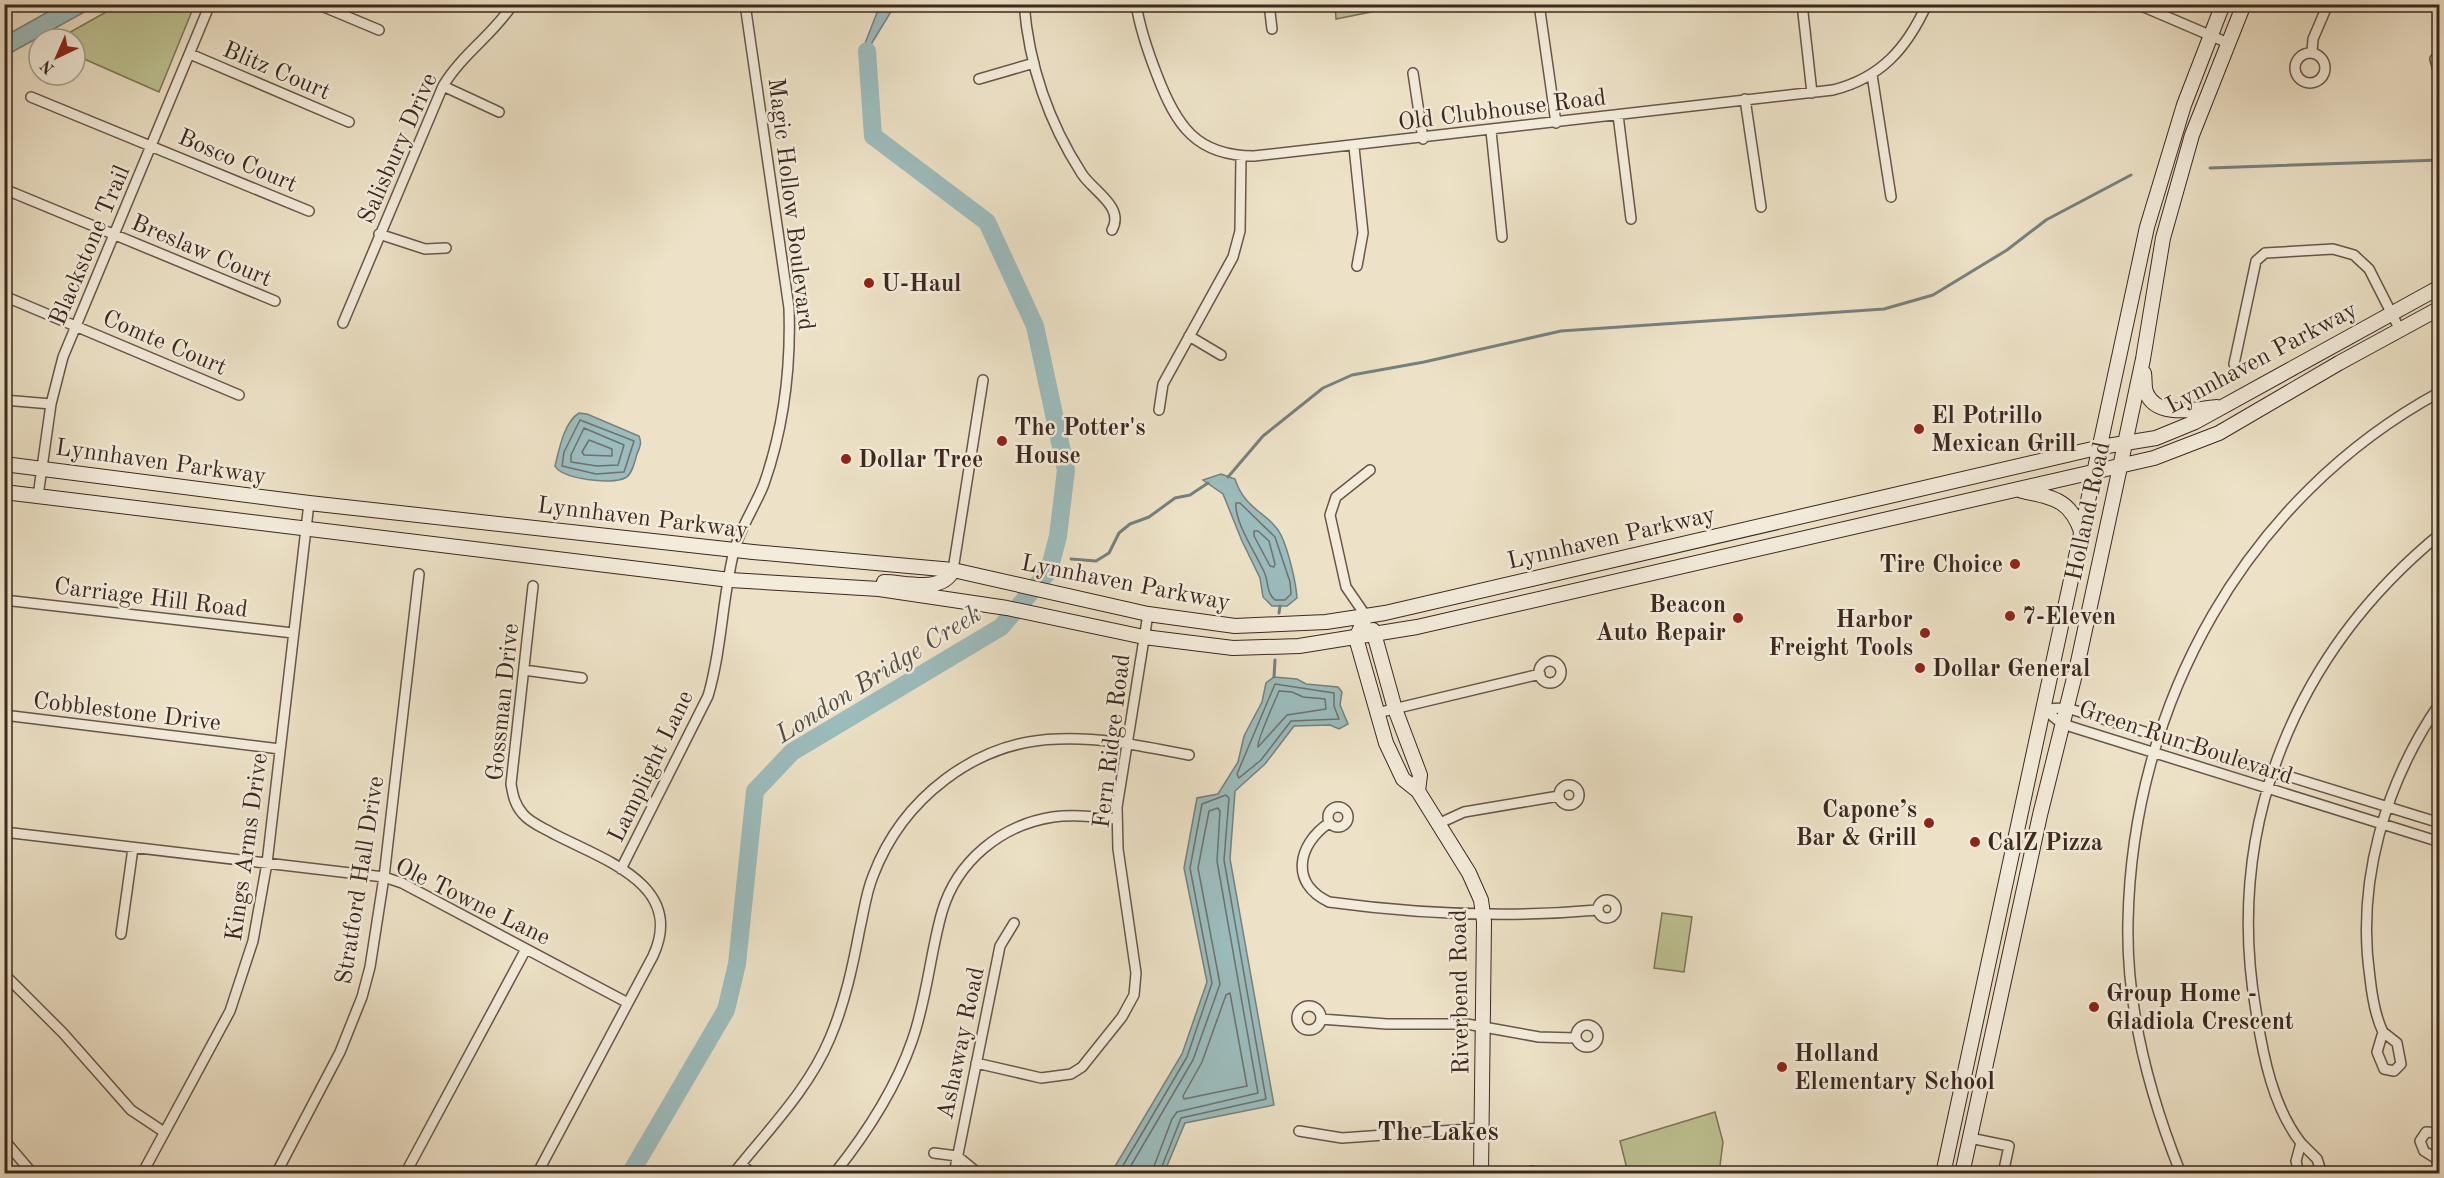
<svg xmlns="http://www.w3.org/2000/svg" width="2444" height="1178" font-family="'Old Standard TT',serif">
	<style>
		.green { fill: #bec292; stroke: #7d7558; stroke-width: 1.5 }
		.water { fill: #9cbcbd; stroke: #76817e; stroke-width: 1.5 }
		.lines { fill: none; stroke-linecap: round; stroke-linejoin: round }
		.shore { stroke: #6c726e; stroke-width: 1.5 }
		.stream { stroke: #76817e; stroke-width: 3 }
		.river { stroke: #9cbcbd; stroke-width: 18 }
		.street-casing { stroke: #685649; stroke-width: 12 }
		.secondary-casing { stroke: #3c281f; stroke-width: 16 }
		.street { stroke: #f3ecdb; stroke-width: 9 }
		.secondary { stroke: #f3ecdb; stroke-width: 14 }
		.poi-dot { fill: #8f2418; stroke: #f3ecdb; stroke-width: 2 }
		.labels { text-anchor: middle; stroke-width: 5; stroke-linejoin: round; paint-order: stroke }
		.street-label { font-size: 24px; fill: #3c281f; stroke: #f3ecdb }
		.poi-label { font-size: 24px; font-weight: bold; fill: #3c281f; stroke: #f3ecdb; text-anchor: start }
		.water-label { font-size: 26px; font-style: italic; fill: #544d46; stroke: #f3ecdb }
		.neighbourhood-label { font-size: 26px; font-weight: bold; fill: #3c281f; stroke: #f3ecdb }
	</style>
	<rect width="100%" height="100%" fill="#ede2c7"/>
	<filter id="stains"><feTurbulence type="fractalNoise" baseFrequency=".00333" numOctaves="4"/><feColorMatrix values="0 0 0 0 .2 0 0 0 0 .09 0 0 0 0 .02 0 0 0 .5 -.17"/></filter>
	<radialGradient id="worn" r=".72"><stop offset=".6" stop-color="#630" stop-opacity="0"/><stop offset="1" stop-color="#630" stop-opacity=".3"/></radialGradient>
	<path class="green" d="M120,4L187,5L192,11L159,92L75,55V39H58Z
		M1335,5V4L1406,5L1336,19Z
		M1662,913L1692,917L1684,972L1654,968Z
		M1715,1112L1723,1142L1719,1173H1628L1620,1141Z"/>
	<path class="water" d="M62,4L97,5L5,56V36Z
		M880,5H895L867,51L864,46Z
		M579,413L587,414L639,436C642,443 640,447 637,454C635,461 632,475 625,478C611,485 562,479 555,466C559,450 564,422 579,413Z
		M1221,474L1235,479C1245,511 1270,513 1281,535C1288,549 1296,582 1297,598L1287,606H1272L1263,597L1260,578L1242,541L1223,494L1203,480Z
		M1274,677L1297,679L1306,684L1338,687L1342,692L1340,705L1348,724L1339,729L1330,725L1294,726L1265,764L1235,791L1230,859L1274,1105L1185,1123L1164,1173H1111L1182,1054L1207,982L1184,868L1197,798L1218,794L1238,762L1244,736L1262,702L1266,683Z"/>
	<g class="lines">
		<path class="shore" d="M580,420L634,441L624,472L596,474L562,466L564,452Z
			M584,428L624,445L618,465L597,466L571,462V455Z
			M589,440L612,449V456L584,455L582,452Z
			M1236,503H1240L1275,537L1290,582L1291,594L1285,600H1275C1266,592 1269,584 1265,574C1257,555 1234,522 1236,503Z
			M1254,531H1258L1269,541L1275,564L1274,567L1270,566L1254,536Z
			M1275,684L1334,693V706L1339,719L1291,721L1261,760L1239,778L1237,774Z
			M1279,691L1292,692L1303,697L1325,699L1326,709L1287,715L1258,747C1256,742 1275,701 1279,691Z
			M1230,993L1247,1086L1184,1099L1183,1096L1202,1062L1226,995Z
			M1118,1174L1187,1057L1212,983L1190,868L1202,804L1226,795L1229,798L1224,860L1266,1099L1181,1118L1159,1174
			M1126,1174L1193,1060L1220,984L1198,868L1209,811L1218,808L1220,811L1217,861L1258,1093L1177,1112L1172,1119L1151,1174"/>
		<path class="stream" d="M2210,168L2440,160
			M1228,477L1263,436L1323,388L1352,375L1424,362L1561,331L1884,309L1933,295L2007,250L2046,220L2131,175
			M1071,559L1096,561L1109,553L1119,533L1130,524L1149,517L1175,498L1190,495L1208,483
			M1279,613L1280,606
			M1274,677L1275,660"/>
		<path class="river" d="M630,1174L726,1010L737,964L755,791L792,752L1001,627L1049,571L1058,536L1066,470L1035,326L987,222L873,136L867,51"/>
		<g class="street-casing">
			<path id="street" d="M317,4L379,30
				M1024,4C1029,65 1049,123 1082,174C1093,191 1125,207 1112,230
				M1136,4C1140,29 1148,52 1157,75C1176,125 1196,156 1254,156L1833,90C1881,78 1907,48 1927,4
				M1269,4L1272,29
				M1539,4L1556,123
				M1802,4L1812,93
				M2137,4L2228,43
				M2312,53L2313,39L2328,4
				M2440,53L2435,59L2440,78
				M2295 68a15 15 0 1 1 30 0a15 15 0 1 1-30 0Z
				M190,54L349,122
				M1413,73L1423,139
				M1872,75L1891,197
				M979,79L1034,63
				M443,86L499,112
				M31,97L309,211
				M1745,99L1761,207
				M1618,115L1631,219
				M1491,131L1502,237
				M1354,147L1363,233L1357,266
				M4,189L275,301
				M379,234L425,249L446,248
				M4,296L239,395
				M343,323L443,86C462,54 493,35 513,4
				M1189,336L1221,355
				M2234,364L2256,261L2265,253L2333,249L2354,255L2369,269L2400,330
				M4,400L51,404
				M1159,410L1163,384L1233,257L1240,231L1241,156
				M38,496L51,404L63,357L210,4
				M953,570L983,380
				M533,586L511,784C513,796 515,805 523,814C530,823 544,828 554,834C604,860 686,885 653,956L537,1174
				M4,600L293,633
				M1366,616L1346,587L1330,515L1336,497L1370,470
				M1539 672a11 11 0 1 1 22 0a11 11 0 1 1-22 0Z
				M524,670L582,678
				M2044,709L2061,723L2072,727L2440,842
				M2044,709L2066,708L2077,711L2440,823
				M1377,713L1540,674
				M4,715L280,749
				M1559 795a10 10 0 1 1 20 0a10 10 0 1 1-20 0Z
				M1328 817a10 10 0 1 1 20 0a10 10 0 1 1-20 0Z
				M1329,823C1298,844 1289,883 1329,902C1417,914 1509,918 1597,910
				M1440,823L1464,812L1559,796
				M4,832L384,877L402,883L628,1003
				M621,869L708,696C722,649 722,599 734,551C740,528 755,507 764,484C784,427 791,368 789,308L745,4
				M1598 909a9 9 0 1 1 18 0a9 9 0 1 1-18 0Z
				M121,934L133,848
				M4,974L63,1033L131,1110L164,1132
				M1297 1018a12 12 0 1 1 24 0a12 12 0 1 1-24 0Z
				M1321,1019L1387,1024H1467L1539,1037L1576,1038
				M1576 1036a11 11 0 1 1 22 0a11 11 0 1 1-22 0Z
				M2383,1032C2375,1016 2372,996 2370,978C2356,882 2385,783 2440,703
				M2383,1032L2397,1043L2401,1064L2394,1071L2384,1069L2377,1052Z
				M976,1063L1041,1078L1071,1074L1082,1067L1122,1017L1134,995L1136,973L1118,849L1117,807L1148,614
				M1299,1131L1342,1138L1483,1128
				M2440,1133L2426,1132L2420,1141L2424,1151L2440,1161
				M1970,1138L2009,1146L2003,1174
				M4,1140L33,1174
				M2301,1143C2273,1107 2263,1056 2256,1011C2224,825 2295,653 2440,534
				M934,1153L957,1156L979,1174
				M741,1164L753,1174
				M142,1174L230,1011L253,941L267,863L309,503
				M276,1174L340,1052L362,997L370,967L384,877L419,574
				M405,1174L526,949
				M733,1174C768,1130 809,1089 830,1038C845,1003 853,965 860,928C864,911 866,893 873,876C902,799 975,741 1058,739C1103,737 1146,747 1189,755
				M834,1174C866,1134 895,1090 912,1041C927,999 930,954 942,912C957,861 1001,825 1053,817C1074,814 1096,817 1117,819
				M954,1174L1000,946L1014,923
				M1527,1174L1532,1171L1545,1174
				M2181,1174C2149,1094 2126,1008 2128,922C2132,704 2246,497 2440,392
				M2299,1174L2296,1161L2301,1143L2317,1159L2322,1174"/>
		</g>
		<g class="secondary-casing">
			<path id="secondary" d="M2144,373C2145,378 2144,387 2146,392C2156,419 2196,409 2217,407
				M4,464L309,503L753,552L953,570L1148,614L1235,626L1326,622L1385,613L2101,447L2156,438L2195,422L2440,287
				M2022,491C2055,498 2071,500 2082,534
				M4,492L730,580L879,589L1007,608L1144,637L1233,648L1299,646L1417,627L2154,458L2219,433L2339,363L2440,308
				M884,582C905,582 942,594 953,570
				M1366,616L1356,638L1386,743L1403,779L1418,791L1469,873L1481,900L1484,922L1481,1174
				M1373,630L1395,709L1420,775L1418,791
				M1943,1174L2147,227L2184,105L2223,4
				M1962,1174L2040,815L2078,662L2120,467L2143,359L2163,238L2192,135L2244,4"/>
		</g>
		<use href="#street" class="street"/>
		<use href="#secondary" class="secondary"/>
	</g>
	<g class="poi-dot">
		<circle cx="869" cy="283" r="6"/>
		<circle cx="1919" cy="429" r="6"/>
		<circle cx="1002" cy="441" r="6"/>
		<circle cx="846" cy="459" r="6"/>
		<circle cx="2015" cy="564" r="6"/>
		<circle cx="2010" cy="616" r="6"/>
		<circle cx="1738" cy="618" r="6"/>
		<circle cx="1925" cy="633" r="6"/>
		<circle cx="1920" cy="668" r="6"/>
		<circle cx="1929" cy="823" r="6"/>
		<circle cx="1975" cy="842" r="6"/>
		<circle cx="2094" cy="1007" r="6"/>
		<circle cx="1782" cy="1067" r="6"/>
	</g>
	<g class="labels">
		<g class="street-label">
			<text transform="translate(277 70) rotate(23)" y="8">Blitz Court</text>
			<text transform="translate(1502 109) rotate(-7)" y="8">Old Clubhouse Road</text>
			<text transform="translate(397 148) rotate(-66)" y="8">Salisbury Drive</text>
			<text transform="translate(238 160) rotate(23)" y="8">Bosco Court</text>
			<text transform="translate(792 204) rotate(83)" y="8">Magic Hollow Boulevard</text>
			<text transform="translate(89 245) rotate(-67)" y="8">Blackstone Trail</text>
			<text transform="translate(202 250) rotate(23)" y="8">Breslaw Court</text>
			<text transform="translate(165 342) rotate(23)" y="8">Comte Court</text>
			<text transform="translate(2261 357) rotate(-28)" y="8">Lynnhaven Parkway</text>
			<text transform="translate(161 461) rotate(8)" y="8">Lynnhaven Parkway</text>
			<text transform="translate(2087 511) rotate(-78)" y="8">Holland Road</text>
			<text transform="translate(643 517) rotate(7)" y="8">Lynnhaven Parkway</text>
			<text transform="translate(1611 537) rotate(-13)" y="8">Lynnhaven Parkway</text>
			<text transform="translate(1126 582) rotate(11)" y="8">Lynnhaven Parkway</text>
			<text transform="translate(151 597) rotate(7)" y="8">Carriage Hill Road</text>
			<text transform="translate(502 702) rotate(-84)" y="8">Gossman Drive</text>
			<text transform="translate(127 711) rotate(7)" y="8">Cobblestone Drive</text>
			<text transform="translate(1111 741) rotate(-83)" y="8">Fern Ridge Road</text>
			<text transform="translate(2186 742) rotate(18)" y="8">Green Run Boulevard</text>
			<text transform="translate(650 766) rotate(-64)" y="8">Lamplight Lane</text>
			<text transform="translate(246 847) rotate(-82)" y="8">Kings Arms Drive</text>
			<text transform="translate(359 880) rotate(-81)" y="8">Stratford Hall Drive</text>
			<text transform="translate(473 901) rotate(26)" y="8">Ole Towne Lane</text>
			<text transform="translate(1459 992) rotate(-91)" y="8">Riverbend Road</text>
			<text transform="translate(960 1043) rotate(-78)" y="8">Ashaway Road</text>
		</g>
		<g class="poi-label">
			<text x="881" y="291">U-Haul</text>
			<text x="1931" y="423">El Potrillo<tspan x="1931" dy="28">Mexican Grill</tspan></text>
			<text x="1014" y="435">The Potter's<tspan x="1014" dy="28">House</tspan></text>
			<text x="858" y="467">Dollar Tree</text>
			<text x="2003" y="572" text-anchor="end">Tire Choice</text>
			<text x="1726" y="612" text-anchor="end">Beacon<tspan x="1726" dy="28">Auto Repair</tspan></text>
			<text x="2022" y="624">7-Eleven</text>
			<text x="1913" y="627" text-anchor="end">Harbor<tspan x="1913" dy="28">Freight Tools</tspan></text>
			<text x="1932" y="676">Dollar General</text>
			<text x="1917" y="817" text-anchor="end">Capone’s<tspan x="1917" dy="28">Bar &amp; Grill</tspan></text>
			<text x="1987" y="850">CalZ Pizza</text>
			<text x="2106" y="1001">Group Home -<tspan x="2106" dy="28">Gladiola Crescent</tspan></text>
			<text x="1794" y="1061">Holland<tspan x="1794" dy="28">Elementary School</tspan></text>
		</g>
		<g class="water-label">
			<text transform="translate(878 673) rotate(-32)" y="9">London Bridge Creek</text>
		</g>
		<g class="neighbourhood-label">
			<text x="1438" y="1140">The Lakes</text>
		</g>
	</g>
	<rect width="2444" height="1178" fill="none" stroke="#ede2c7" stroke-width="24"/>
	<rect x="6" y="6" width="2432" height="1166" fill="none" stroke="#3c281f" stroke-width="3"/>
	<rect x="12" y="12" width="2420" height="1154" fill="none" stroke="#3c281f" stroke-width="1.5"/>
	<g transform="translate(57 57) rotate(224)"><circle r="28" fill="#f3ecdb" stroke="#aa9e90" stroke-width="1.5"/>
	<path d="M0-4.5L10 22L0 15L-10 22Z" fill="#8f2418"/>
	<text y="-9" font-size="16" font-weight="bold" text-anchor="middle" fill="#3c281f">N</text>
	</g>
	<rect width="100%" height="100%" filter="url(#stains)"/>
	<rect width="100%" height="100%" fill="url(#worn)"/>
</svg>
